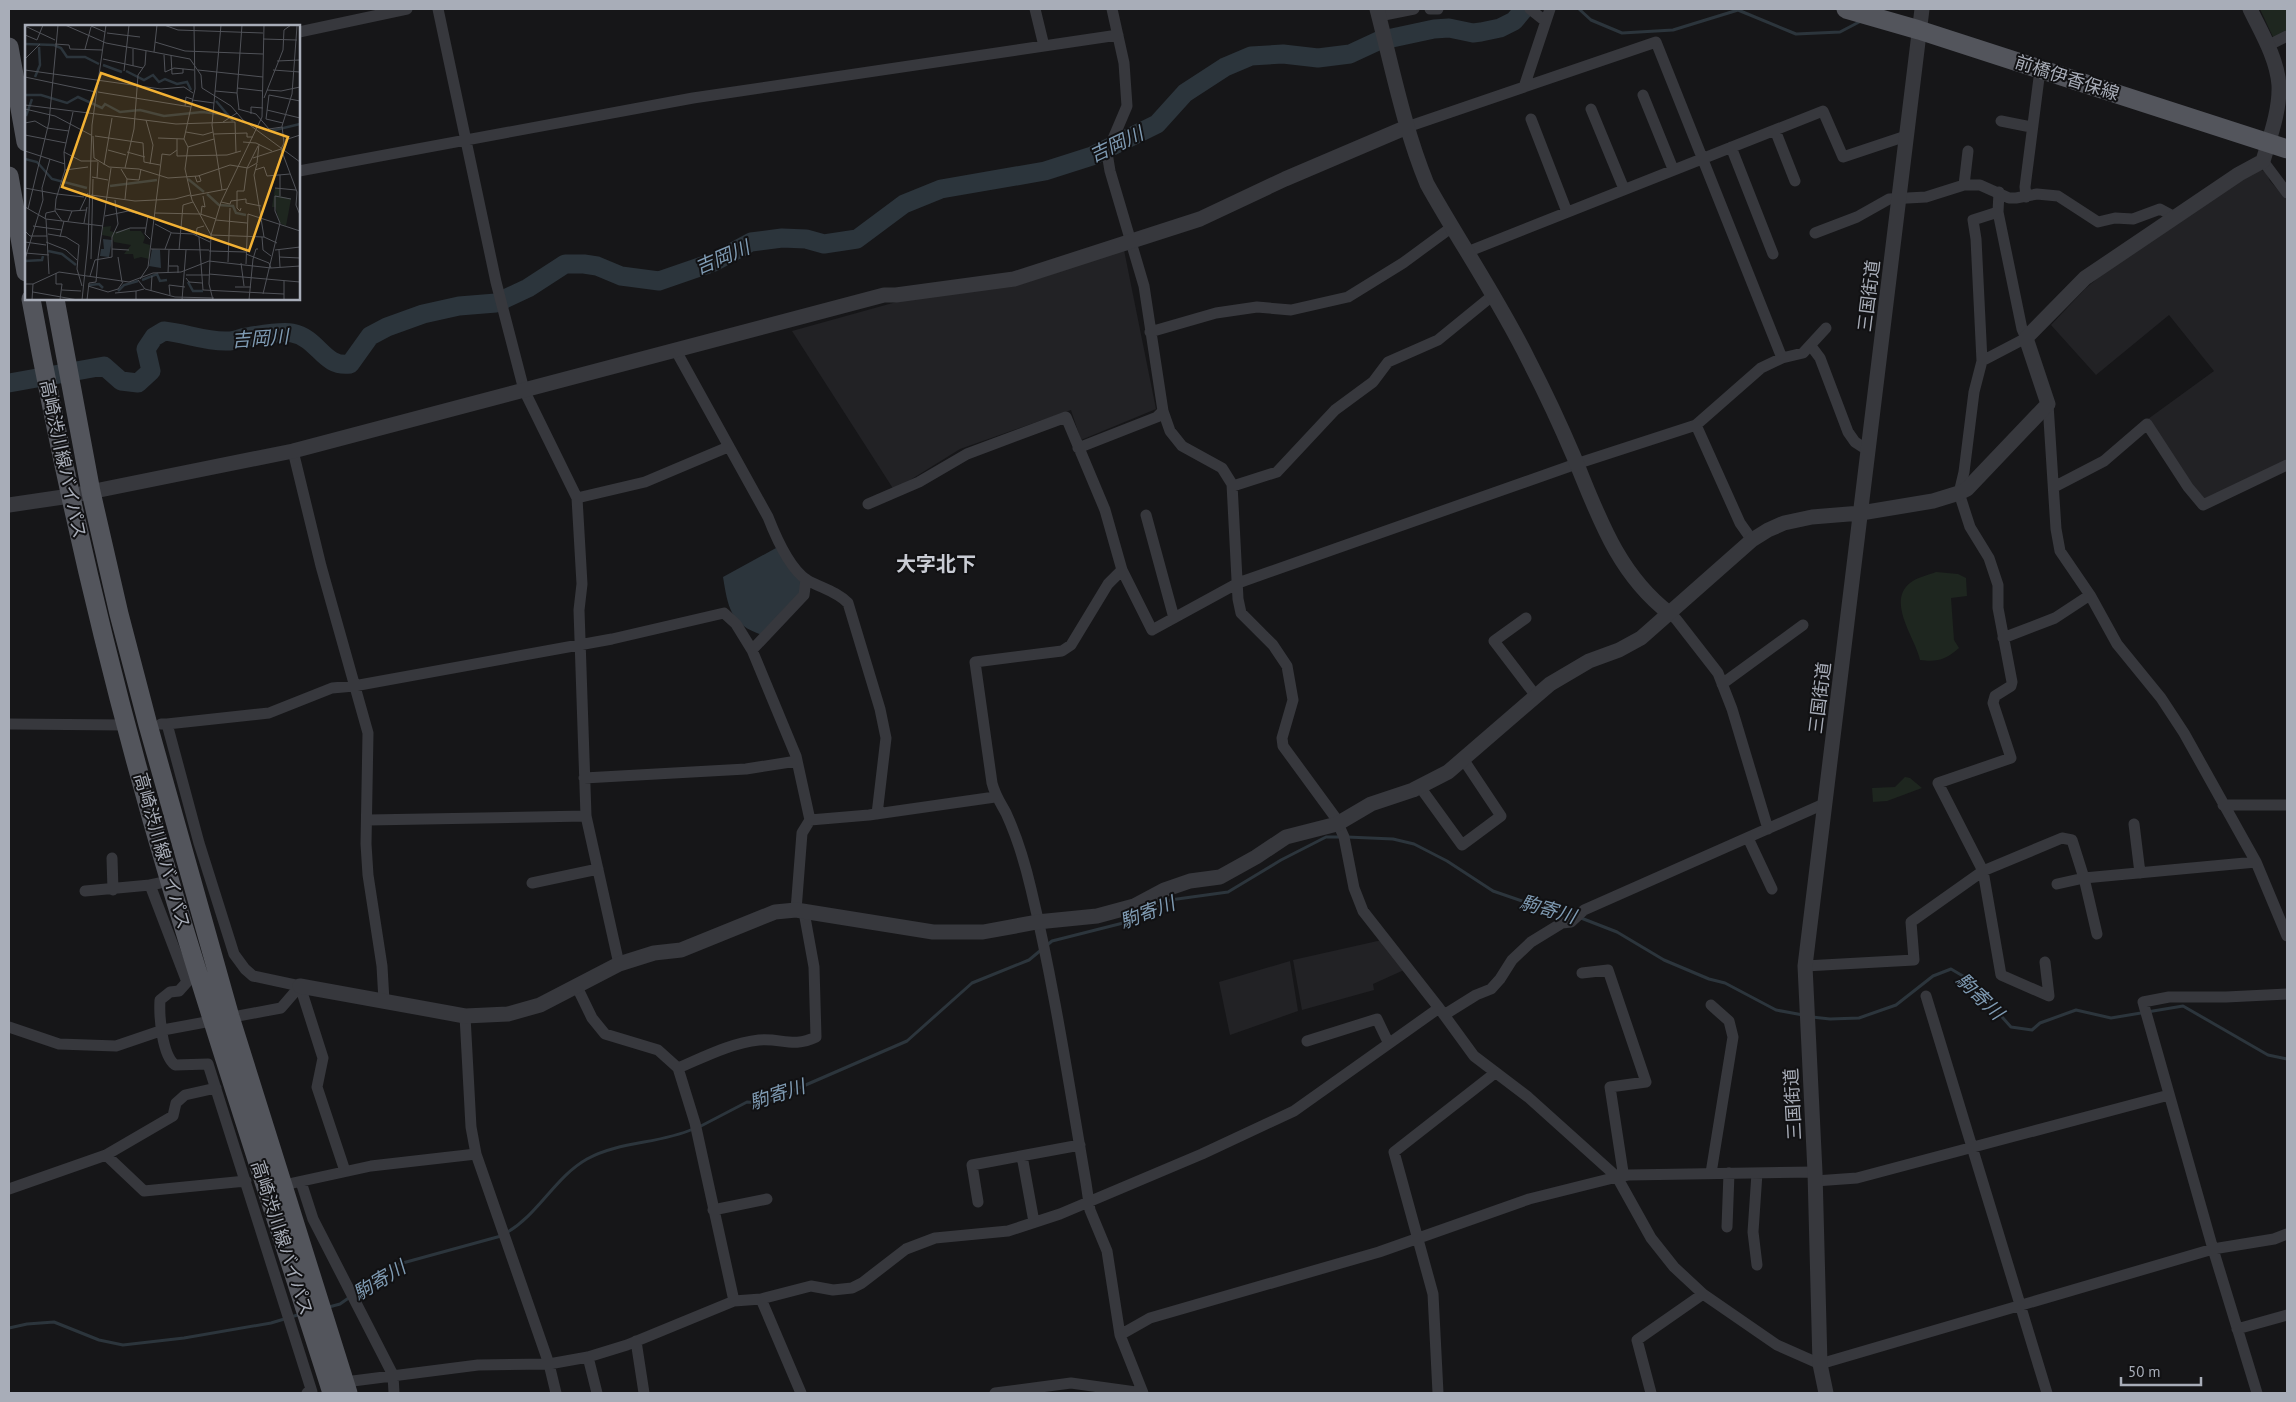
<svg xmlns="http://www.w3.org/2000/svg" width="2296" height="1402" font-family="'PT Sans','Noto Sans JP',sans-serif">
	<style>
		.built { fill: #222225 }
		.green { fill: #1e261f }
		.water { fill: #2c353c }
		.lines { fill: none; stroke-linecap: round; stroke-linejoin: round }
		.stream { stroke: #2c353c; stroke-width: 3 }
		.river { stroke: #2c353c; stroke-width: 19 }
		.minor { stroke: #37383d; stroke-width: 11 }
		.tertiary { stroke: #37383d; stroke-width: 15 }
		.primary { stroke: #53555c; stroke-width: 19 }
		.labels { text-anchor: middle; stroke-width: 4; stroke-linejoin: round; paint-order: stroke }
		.street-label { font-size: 18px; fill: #a8adb8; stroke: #111113 }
		.water-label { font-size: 19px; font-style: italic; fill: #7f9bb3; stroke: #111113 }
		.quarter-label { font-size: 20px; font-weight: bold; fill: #c9ccd4; stroke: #111113 }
		.inset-river { fill: none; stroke: #2c353c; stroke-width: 2.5 }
		.inset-road { fill: none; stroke: #505258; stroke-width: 1 }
		.view { fill: #f2b134; fill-opacity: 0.15; stroke: #f2b134; stroke-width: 2.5 }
		.inset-edge { fill: none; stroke: #a8adb8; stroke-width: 2.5 }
	</style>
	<rect width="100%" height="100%" fill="#161618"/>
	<path class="built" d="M2259,169L2266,172L2270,181L2287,200V461L2204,499L2183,472L2148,419L2214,371L2169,315L2096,375L2051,325L2085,289L2113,265Z
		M1124,250L1156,409L1081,440L1071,410L960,449L894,490L792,331L900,301L1022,284Z
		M1382,940L1404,970L1373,984L1374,990L1302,1010L1293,960Z
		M1290,961L1298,1011L1230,1035L1219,982Z"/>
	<path class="green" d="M2260,9H2287V33L2274,39Z
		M1936,572L1958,574L1966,578L1967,596L1951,598L1954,640L1959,648C1945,660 1938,662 1920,660C1916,639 1886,602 1910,583C1916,578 1928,575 1936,572Z
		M1905,777L1910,778L1922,788L1887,801L1873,802L1872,788L1895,787Z"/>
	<path class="water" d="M776,548L803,583L801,594L762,635C730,624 728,607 723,577Z"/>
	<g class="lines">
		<path class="stream" d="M1579,9L1591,20L1622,33L1673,30L1738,10L1796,34L1840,32L1861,21
			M1347,837L1393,839L1414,844L1447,861L1493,891L1542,908L1575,915
			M1581,918L1617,932L1664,960L1709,979L1725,983L1776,1010L1803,1015
			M1046,946L1052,941L1131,921L1170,900L1228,892L1281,860L1326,837H1340
			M1812,1017L1830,1019L1859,1018L1896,1005L1933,976L1951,969L1968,979L2011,1027L2032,1030L2040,1023L2076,1010L2111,1018L2183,1006L2268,1055L2287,1059
			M699,1127L747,1102L762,1103L778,1097L907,1041L972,983L1029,960L1041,950
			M506,1233C538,1215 555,1177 587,1159C620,1141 659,1144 693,1129
			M355,1293L381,1273L399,1264L501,1236
			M329,1307L340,1304L350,1297
			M9,1328L27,1324L54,1322L99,1340L123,1345L184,1338L271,1323L301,1314"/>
		<path class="river" d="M9,383L104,366L121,381L138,383L151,371L146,349L154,337L164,331C185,333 206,342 228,341C234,341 240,338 247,337C258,335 282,331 292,333C319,338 323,368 350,364L370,336L387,327L423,314L459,306L496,303L528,288L565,264H584L597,266L621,276L659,281L714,262L751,242L782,238L806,239L824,244L857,239L904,204L941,189L1045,171L1092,156L1157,124L1185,93L1225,67L1251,56L1283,54L1318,58L1350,54L1378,41L1434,29L1449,28L1473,33L1481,32L1500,28L1514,21L1524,9"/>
		<path class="minor" d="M438,9L496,282L524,390L577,498L582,584L579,610L586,816L619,964
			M1035,9L1044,46
			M1112,9L1124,63L1127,106L1107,153L1110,171L1144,286L1163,411L1170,431L1182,446L1222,468L1232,484L1238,599L1241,613L1273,645L1287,666L1293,700L1282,738L1283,746L1335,817L1344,837L1354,888L1363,911L1439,1008L1474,1056L1528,1097L1617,1177L1651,1238L1674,1267L1703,1294L1777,1345L1820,1364L2213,1249L2274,1239L2287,1234
			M1430,9H1438
			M1530,9L1545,21
			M1379,16L1414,9
			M299,32L407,9
			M2267,46L2287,36
			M1524,87L1550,9
			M1643,95L1673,169
			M1591,109L1624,189
			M1531,119L1567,212
			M2001,121L2031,127
			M1407,127L1656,42L1782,358
			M1775,130L1795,181
			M1731,147L1773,254
			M2263,161L2287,193
			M299,171L693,98L1118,35
			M1964,185L1968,151
			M2026,197L2025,187L2040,70
			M1998,212L1973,220L1976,239L1982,361L1974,392L1964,472L1959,493L1970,527L1989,558L1998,585V608L2012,682L2011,686L1995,696L1993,703L2011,758L1938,783L1983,871L2001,975L2049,996L2045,962
			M1815,233L1857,217L1889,199L1926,197L1964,185H1980L2009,198H2016L2037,194L2058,196L2098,222L2115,218L2133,219L2160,209L2175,217
			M1467,252L1823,111L1843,157L1906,136
			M1150,332L1216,313L1257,307L1291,310L1348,297L1403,263L1452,227
			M1811,346L1820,358L1848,432L1855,442L1869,451
			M675,349L768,517C775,535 790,569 807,580C821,588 836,591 848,603L880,709L886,738L877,814
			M1982,361L2026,338L2022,329L1998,212L1999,192
			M2048,404L2056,529L2060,551L2090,595L2117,644L2161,698L2184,733L2256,862L2287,936
			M1696,425L1740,523L1752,540
			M1078,448L1157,417L1163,411
			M293,451L321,566L368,733L366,844L368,875L382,966L384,1001
			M1233,486L1277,472L1335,410L1373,382L1388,362L1438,340L1492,296
			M2054,487L2104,461L2147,424L2188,487L2203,505L2287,465
			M577,498L645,482L728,447
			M868,504L919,482L967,454L1066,417L1105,510L1122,570L1152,630L1238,583L1576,464L1696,425L1761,368L1782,358L1803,353L1826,328
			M1146,515L1174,618
			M1122,570L1108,584L1071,645L1062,651L975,662L992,783C995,795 1000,802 1006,813C1017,837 1025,863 1031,889C1054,985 1069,1085 1086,1183L1090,1210L1107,1251L1120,1335L1143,1393
			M1669,613L1676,619L1718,673L1732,709L1768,829
			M1526,618L1494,641L1536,696
			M2003,638L2055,618L2090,595
			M752,650L804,595L806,579
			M1722,684L1803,625
			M9,724L126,725
			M161,724H167L199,843L234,954L245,969L253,976L300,986
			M167,724L269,713L332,688L354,686L612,639L724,613L736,624L752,650L796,756L810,820L869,815L995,797
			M584,778L746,769L797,761
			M1420,787L1462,845L1501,816L1463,759
			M2223,805H2287
			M368,820L586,816
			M2134,824L2140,873
			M1748,838L1772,889
			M112,858L113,890
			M169,881L150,885L187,982L179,991L170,992L160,1000C159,1016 162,1055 175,1065L208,1064L312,1392L307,1393
			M532,883L598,869
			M2057,884L2084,878L2097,934
			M85,891L150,885
			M796,910L802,833L810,820
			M1805,966L1914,960L1911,922L1983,871L2062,838L2072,840L2084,878L2256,862
			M1582,973L1608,970L1646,1082L1610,1087L1623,1172L1617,1177
			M576,985L592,1018L605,1034L658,1050L678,1068L695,1123L734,1301
			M300,986L323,1058L317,1087L345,1171
			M1926,996L2047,1393
			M1444,1015L1476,995L1491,989L1500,979L1512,960L1531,942L1562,923L1571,922L1584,910L1826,803
			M465,1016L471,1127L476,1154L549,1364L556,1393
			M9,1027L59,1044L116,1046L163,1030L281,1008L300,986
			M1307,1041L1377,1019L1388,1042
			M678,1068C704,1057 731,1043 759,1040C782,1038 793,1048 816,1037L814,967L804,912
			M106,1155L144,1191L246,1181
			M1022,1156L1034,1222
			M1711,1173L1733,1037L1729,1021L1711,1005
			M1757,1173L1753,1232L1757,1265
			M1815,1181L1857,1178L2169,1095
			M301,1182L313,1219L393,1375L394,1393
			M293,1183L371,1166L476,1154
			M9,1189L106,1155L173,1116L176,1103L185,1095L216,1088
			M978,1202L972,1165L1080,1145
			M713,1210L767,1199
			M1727,1227L1729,1173
			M761,1299L801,1393
			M2237,1329L2287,1315
			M1120,1335L1150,1318L1379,1252L1529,1199L1617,1177L1628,1175L1815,1172
			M636,1341L644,1393
			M588,1357L597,1393
			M345,1382L478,1365L549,1364L588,1357L627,1345L734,1301L761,1299L811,1286L833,1290L852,1288L862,1283L906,1249L935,1238L1008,1231L1060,1214L1202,1154L1294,1111L1439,1008
			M995,1393L1071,1383L1143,1393
			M1438,1393L1433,1294L1394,1152L1495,1073
			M1651,1393L1637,1340L1703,1294
			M2257,1393L2213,1249L2143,1002L2169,997H2226L2287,994"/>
		<path class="tertiary" d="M1377,9C1392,67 1404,128 1427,184C1460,243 1499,300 1529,361C1545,392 1560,424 1574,457C1598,515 1617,573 1669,613
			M9,505L70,496L293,451L884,295H896L1014,279L1200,219L1285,179L1407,127
			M300,986L465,1016L508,1014L540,1005L619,964L654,953L681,950L775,912L796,910L933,932H983L1037,922L1097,916L1134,906L1164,890L1190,881L1220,877L1256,857L1286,837L1337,824L1371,804L1413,790L1448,772L1550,684L1589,661L1619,650L1641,638L1752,540L1768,530L1784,523L1812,517L1861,513L1933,501L1959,493L1967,489L2048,404L2026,338L2085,278L2239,174L2263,161C2270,137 2280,110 2279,85C2277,58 2261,32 2250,9
			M1826,1393L1820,1364L1815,1172L1805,966L1922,9"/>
		<path class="primary" d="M1846,9L1919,30L2287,149
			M9,47L26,142
			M9,176L26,272
			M31,299C67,495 113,690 170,882C221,1053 278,1223 332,1393
			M55,299L91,492L119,614L148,725L230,1017L348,1393"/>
	</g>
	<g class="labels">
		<g class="street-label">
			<text transform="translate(2067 78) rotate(18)" y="6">前橋伊香保線</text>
			<text transform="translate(1869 296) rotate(-83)" y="6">三国街道</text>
			<text transform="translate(63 459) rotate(78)" y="6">高崎渋川線バイパス</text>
			<text transform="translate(1820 698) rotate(-83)" y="6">三国街道</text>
			<text transform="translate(162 851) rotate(74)" y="6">高崎渋川線バイパス</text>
			<text transform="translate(1793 1104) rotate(-93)" y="6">三国街道</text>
			<text transform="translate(282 1238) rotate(72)" y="6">高崎渋川線バイパス</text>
		</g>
		<g class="water-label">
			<text transform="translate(1116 144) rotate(-25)" y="7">吉岡川</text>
			<text transform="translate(722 257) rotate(-23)" y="7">吉岡川</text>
			<text transform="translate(260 338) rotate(-4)" y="7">吉岡川</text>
			<text transform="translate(1548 909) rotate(16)" y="7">駒寄川</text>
			<text transform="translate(1147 912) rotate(-21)" y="7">駒寄川</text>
			<text transform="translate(1980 996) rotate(44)" y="7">駒寄川</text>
			<text transform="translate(777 1094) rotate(-18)" y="7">駒寄川</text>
			<text transform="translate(379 1280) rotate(-31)" y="7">駒寄川</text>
		</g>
		<g class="quarter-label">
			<text x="936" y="571">大字北下</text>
		</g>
	</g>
	<g transform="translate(25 25)">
		<rect width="275" height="275" fill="#161618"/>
		<path d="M250,163H255V171L266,174L261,201L255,198L250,182H247ZM86,201L85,206L89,207L105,203V206H116L120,212L118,218L125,220L124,234L116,232L109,234L108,229H99L106,220L89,217L87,212L77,210L78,202Z" fill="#1e261f"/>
		<path d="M78,214L87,215L84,232L75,231L76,224H79ZM127,224L135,225L136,243L124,241Z" fill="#2c353c"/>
		<path class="inset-river" d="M0,19L29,20L36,23L42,32H60L74,39M78,40L97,47M101,46L119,55L128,50L134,57L140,54L152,59L162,57L166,65M10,52L15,40L14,22M0,70H16L42,78L53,72L77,83L80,79L95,87L115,85L139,91L177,87L204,90M191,76L208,96M1,91L7,74M246,106L275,99M0,134L12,137L27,154L62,163M163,154L179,167M85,161L132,155M182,169L194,180L208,181L211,188L221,190M23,226L37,229L51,240M0,236L17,235L18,231M117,255L132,249L135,256L142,255M163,257L168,266H178M64,260L74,259L78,263M93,266L99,260L113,256"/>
		<path class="inset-road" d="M40,0L81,18L165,34L176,50L177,63L206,81L218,95L275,137M139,0L153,5L238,8M169,0L170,64L159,114L163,122L160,144L167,175L186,210L239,212L252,218M196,0L187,100L197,165M0,1L30,15M66,1L80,7M82,8L115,12M0,10L12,15L18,0M238,14L272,15M130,17L160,26L238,29M30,19L44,20L45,24L77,25M60,24L66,2M108,24V41M129,27L132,0M139,30L140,47L149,43L169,45M146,30L147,49L158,48V44M0,34L15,19M78,34L118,43M252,36L275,35M0,45L136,64L159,62L168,68M173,45L238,52M248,45L275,47M99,46L104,0M0,52L71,67M212,63L238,66M242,65L256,66L275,62M190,66L212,68M73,67L166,82M244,70L241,94L258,98M244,70L275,76M239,73L258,25L259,5L266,0M167,75L189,78M0,80L151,99L210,97L211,127M160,81L161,72L167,74M0,84L30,91L66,110M213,84L231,89L244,104L257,102M214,84L212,68L217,0M242,85L275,93M226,89V82L238,83M121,95L128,120L125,139M198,97L212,88M0,98L10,96L22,103L44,106M161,107L178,110L188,107M189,109L222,108V112H228M0,110L41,118M68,111L69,133L84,142L114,144L143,153L173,151L205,140L223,143L232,138L234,119M70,111L118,118L119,137L135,140M133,113L159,114M152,114V131L202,130L216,126M260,115L275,110M218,117L231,118L247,126M163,122L189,114M256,124L272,167L271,180L275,190M83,125L101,130M0,126L40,139M39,127L56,136H73M102,127L120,132M228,133L256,124L259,118L257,101L267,69L272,1M232,139L229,150L239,212M79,140L87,93M100,143L109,104L113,50L120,40L121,26M96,144L102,154L100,174M40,145L63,142M230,145L239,142L242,151L265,149M255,150V171M170,151L172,157L176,156L174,150M67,152L83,155M72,153L73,137M102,154L114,155L116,144M0,163L32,169M250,163L271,165M32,169L59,172M66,170L110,176L150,174L165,170M165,171L202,164M196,177L205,179L206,176L221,174V178L236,181M0,182L21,194L24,249M216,183L215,186L212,183V166H219L222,143L233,121M3,184L24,97L33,0M31,184L47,186M55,185L63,168M130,188L175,189L191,194M176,189L177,181L180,182L178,171M123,190L120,209L125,214M80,191L103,186L130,193M20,194L21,188L30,186M21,194L78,201M191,195L222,198M37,196L30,186L31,174L40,145L39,127L48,87M43,196L47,186L62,185M59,198L62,182M130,199L147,208L168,209L185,217M8,201L37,205M0,206L5,211H22M91,208L105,203H121M23,209L41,212L54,220L52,244L57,261M171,211L172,203L179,201M35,212L39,196M174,212L178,265L259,269M237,212L238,225L246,231M0,217L21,220M21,217L41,225L52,235M87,224L104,225M126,224L184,225M140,224L146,208M154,225L158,180L168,177M250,225L275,222M254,225L255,242M184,226L221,227M0,228L24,230M221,229L244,238L246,243M93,232L97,257M254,232L275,233M73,233L86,143M0,234L18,175L17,163L25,134M66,234L68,154M203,237L205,183M216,238L219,261M221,239L223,189L275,206M144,241H153V248M31,248V259H37L35,275M143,248L144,225M184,249L275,257M161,250H184M65,251L70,235L87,232V212L93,199L90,175M161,253L164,257L177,258M115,254L123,242L137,129L145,130L152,125M113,255L120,264L150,272L189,273M0,259H8L34,247L104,257L128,248L156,247L184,236L246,243L275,241M63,261L83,267L93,264L98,257M210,262H226M37,265L56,266M126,266L127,251M8,267L53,275M90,268L111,266M238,269L255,198L250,186V171L266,174M145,270L144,260L160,262M7,275L8,259M57,275L63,218L67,100L81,0M62,275L64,258L71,257L73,233M111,275V266L119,264M157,275L161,225M188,275L184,259L186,210L196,177L237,92L239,0M224,275L228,234L231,224H233M259,275V256"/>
		<path class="view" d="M76,48L263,112L224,226L37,162Z"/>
		<rect width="275" height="275" class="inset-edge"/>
	</g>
	<rect width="2296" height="1402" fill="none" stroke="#a8adb8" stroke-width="20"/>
	<path d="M2121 1377v8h80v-8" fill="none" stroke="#a8adb8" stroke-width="2.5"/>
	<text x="2128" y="1377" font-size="15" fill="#a8adb8" stroke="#111113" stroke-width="4" paint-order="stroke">50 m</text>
</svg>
